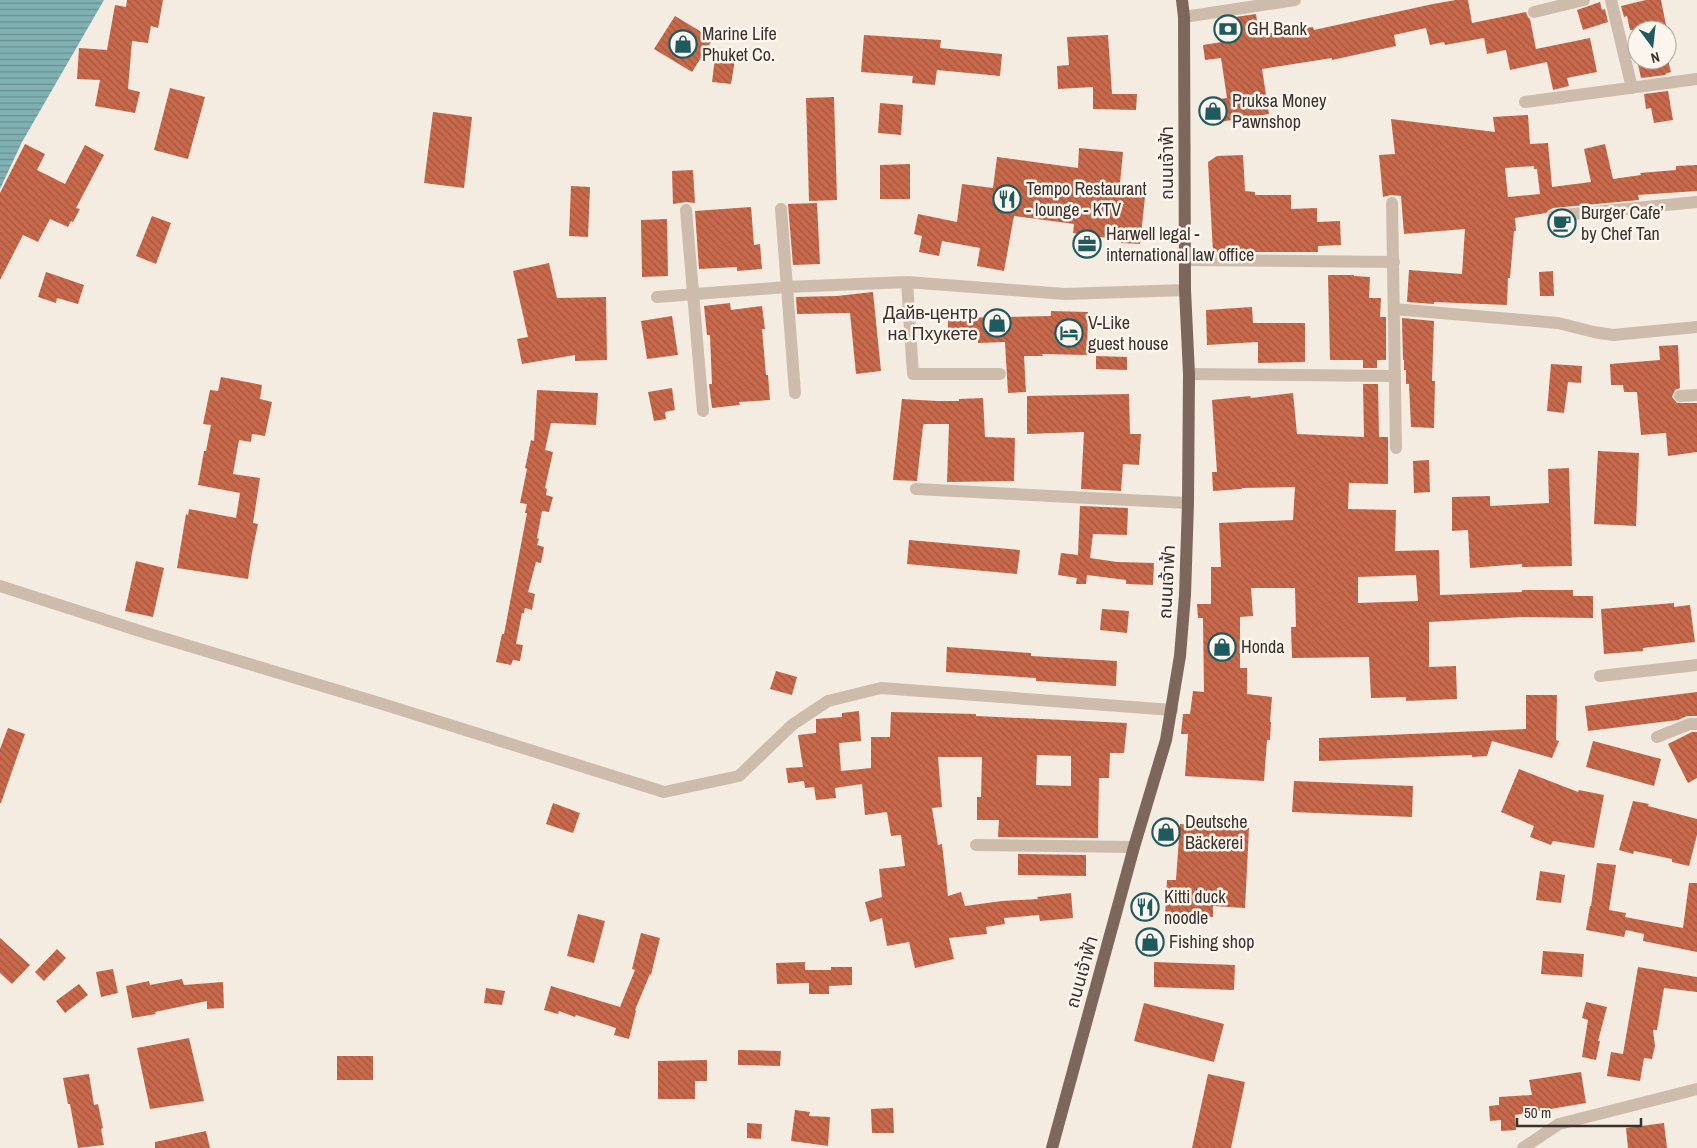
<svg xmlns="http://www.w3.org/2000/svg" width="1697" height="1148" font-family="'Archivo Narrow','Noto Sans Thai',sans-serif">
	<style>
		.water { fill: url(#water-rules) }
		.building { fill: url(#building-back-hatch); fill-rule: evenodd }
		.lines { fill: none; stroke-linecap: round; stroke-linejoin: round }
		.minor { stroke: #cdbbac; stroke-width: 12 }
		.major { stroke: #7d675c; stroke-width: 12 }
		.labels { text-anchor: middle; stroke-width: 5; stroke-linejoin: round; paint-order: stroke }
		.poi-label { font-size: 18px; fill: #3b302b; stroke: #fbf5ee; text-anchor: start }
		.street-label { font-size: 18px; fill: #3b302b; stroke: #fbf5ee }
	</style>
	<defs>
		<pattern id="water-rules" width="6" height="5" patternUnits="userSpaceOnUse" patternTransform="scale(1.25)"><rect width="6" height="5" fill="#7fb0b2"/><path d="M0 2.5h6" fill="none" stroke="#699091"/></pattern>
		<pattern id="building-back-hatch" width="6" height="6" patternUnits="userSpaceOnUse" patternTransform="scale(1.25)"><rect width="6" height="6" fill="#c8694b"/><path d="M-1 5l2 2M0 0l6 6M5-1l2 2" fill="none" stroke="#a4573f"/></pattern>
	</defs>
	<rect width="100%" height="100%" fill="#f4ebe1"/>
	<path class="water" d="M0,0H104L22,142L0,189Z"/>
	<path class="building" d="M127,0H163L158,28L151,26L148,43L132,41L128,89L140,92L135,113L95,106L100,80L77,79L79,48L107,50L115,5L126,7Z
		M1456,0H1468L1472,23L1526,12L1528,17L1530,19L1536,49L1590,38L1597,72L1567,78L1569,86L1553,90L1547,62L1510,70L1506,50L1487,54L1484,38L1445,45L1444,42L1430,45L1426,28L1394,35L1396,46L1332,60V58L1262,69L1269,114L1207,124L1204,101L1227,98L1221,58L1205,60L1203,45L1222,42L1219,23L1235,20V17L1256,14L1259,35L1313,27L1314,30L1433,4Z
		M1646,0H1661L1667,30H1630L1627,16L1624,17L1621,6Z
		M1600,2L1602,10L1605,9L1608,22L1583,30L1577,10Z
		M675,16L713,39L692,72L654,49Z
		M864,35L941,40L940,48L1002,54L1000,76L937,70L935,85L912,83L913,76L861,72Z
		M1108,35L1112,94H1137L1136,110L1093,109V87L1058,89L1057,66L1069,65L1067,37Z
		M715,58L735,60L731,84L712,82Z
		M1637,60H1668L1671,72L1665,74L1666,75L1641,78Z
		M170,88L205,97L188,159L154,150Z
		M1668,91L1673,120L1654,123L1651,108L1646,109L1644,94Z
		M834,97L837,200L809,201L806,98Z
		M880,103L903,105L901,135L878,133Z
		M433,112L472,117L464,188L424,183Z
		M1528,115L1530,144L1548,143L1552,187L1591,182L1584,149L1605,144L1613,179L1641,175L1640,173L1676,170V166L1697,165V191L1638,195L1639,200L1553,208L1549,210L1546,213L1515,218L1516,231H1514L1510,278H1508L1507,305L1434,302V304L1407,302L1409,270L1462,274L1465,229L1404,234L1401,196L1391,195L1383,197L1379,155L1395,154L1391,119L1495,132L1493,117ZM1534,166V169H1537L1540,194L1508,197L1505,168Z
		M25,144L45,154L37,170L65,184L85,145L104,155L76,208L80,209L73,222L71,221L68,227L50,219L38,242L23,235L0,280V193Z
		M1079,148L1123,152L1119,194L1145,197L1140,244L1121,243V240L1073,233L1074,224L1014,216L1004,271L977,266L980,248L942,241L939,256L919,252L922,236L914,234L918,214L957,222L962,184L993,188L997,157L1078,168Z
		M1243,155L1245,191L1255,192V195H1291V209L1317,208V222L1340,221L1341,245L1318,246V252H1213L1208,162L1217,156Z
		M910,164V199H880V165Z
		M693,170L695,203L686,202L673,204L672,171Z
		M571,186L590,187L588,237L569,236Z
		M817,203L820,264L793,265L788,204Z
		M751,207L754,245L760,244L762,269L737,271V267L699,269L695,211Z
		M152,216L171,223L156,264L136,256Z
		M667,219L668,276L642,277L641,220Z
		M549,263L557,298L606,297L607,360L575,361V355L522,364L517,339L528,337L513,271Z
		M1553,271L1554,296H1540L1539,272Z
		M46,272L84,285L78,304L57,298L56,303L38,297Z
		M1328,275H1354V276L1370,277L1369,298H1381L1380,317H1386V360H1377V368H1363V360H1330Z
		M873,292L881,371L856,374L850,313L797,314L796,297L837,296Z
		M730,303L731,310L762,306L765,329H762L766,375H768L770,400L739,402L740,405L712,408L709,384H712L710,335H707L704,306Z
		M1252,307L1253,323H1305V362L1258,363V342L1207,345L1206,310Z
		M1051,311L1088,312L1087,355L1042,354L1043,356H1024L1026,392L1008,393L1005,342L978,343V340L948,341V318L1051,316Z
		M672,316L678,355L647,359L641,321Z
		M1402,318L1434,321L1432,381H1435L1434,428L1411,427L1409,384H1406V370H1404V360H1403Z
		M1678,345L1680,388L1675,390L1672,397L1677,403H1697V452L1668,456L1666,433L1641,435L1637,392H1624L1623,385H1611L1610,364L1660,360L1659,346Z
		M1096,356L1127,357V370L1096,369Z
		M1551,364L1582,366L1581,383L1568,382L1564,413L1547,411Z
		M221,377L262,385L260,399L272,402L265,436L252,434L251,442L239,440L233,474L260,478L253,523L258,524L252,553L248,579L177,568L186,514L188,515L189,509L236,518L240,493L198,485L204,451H206L211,425L203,424L210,390L218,391Z
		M1363,384H1378L1379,437H1388V484L1349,483L1348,509L1396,510L1395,551L1439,550L1440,595L1522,592V590H1573V596H1593V618L1523,617L1429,622V667L1456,666L1457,699L1406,701V697L1371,698L1369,657L1292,658L1291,627H1296L1295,588H1251L1253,616L1240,617V668H1247V694L1272,697L1270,722H1271L1270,740H1267L1264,781L1185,776L1188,734H1181L1183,714H1190L1193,691L1204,692L1203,618H1198L1197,604H1211V567H1221L1219,523L1293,520L1295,487L1242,488V489L1213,491L1212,472H1217L1212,400L1250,396L1251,398L1293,393L1297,434L1364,437ZM1416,575L1418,601L1358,603V577Z
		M672,388L675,410L665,412L666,419L654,421L648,392Z
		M537,390L598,393L596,425L551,423L545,450L553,452L545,488L547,489L546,495L553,497L549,512L542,511L537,538L539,539L537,545L544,547L541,563L536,562L528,592L535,594L532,610L525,608L524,613H522L516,644L523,645L520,661L513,660L511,665L496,662L502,634H504L527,513H525L527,504L520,503L527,469L525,468L527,459L531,440L534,441Z
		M1129,394L1130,434H1141L1139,465L1123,464L1121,491L1081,489L1084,432L1027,434V396Z
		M983,398L985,437L1015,438L1014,481L947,482L949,424H924L923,426L917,481L893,480L902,399L937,401H959V399Z
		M1598,451L1639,453L1636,526L1594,524Z
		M1429,460L1430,492L1414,493L1413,461Z
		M1569,468L1572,566L1522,567V564L1470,568L1468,530L1452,531V497L1490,496V506L1549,503L1548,469Z
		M1080,506L1128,508L1127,535L1093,534L1090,558L1117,562L1154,563L1153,585L1126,584V580L1087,575L1086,584H1076L1077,578L1058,575L1061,553L1078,555Z
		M909,540L1020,550L1017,574L907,564Z
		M136,561L164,568L153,617L125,611Z
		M1674,603V607L1690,605L1695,642L1643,648V651L1604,654L1601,609Z
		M1102,609L1129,611L1127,633L1100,630Z
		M947,647L1031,653V656L1117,661L1116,686L1036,681V678L946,672Z
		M776,671L797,677L792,695L770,689Z
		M1697,692V716H1687L1678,720L1588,731L1585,706Z
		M1526,695H1557L1556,740L1559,741L1552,758L1492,741L1487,756L1472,757V755L1319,761V738L1526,729Z
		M859,711L861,741L839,743L841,771L871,768V737H890L891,712L976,714V716L1127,723L1124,753H1110L1109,778H1099L1098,838L998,837L999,820H977V797H981L982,757H938L942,807L932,808L938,845L942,844L948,896L961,892L965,906L1002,901L1038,899L1037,897L1071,893L1073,918L1040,921L1039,915L1004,918L1005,924L986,927L987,934L949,938L954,959L915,968L909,942L887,946L882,918L870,922L865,902L882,897L879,869L905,866L901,835L891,836L887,812L865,815L862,784L835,788L836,798L816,800L814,787L805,788L804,781L788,783L786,768L803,767L798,735L816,733V719L842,717V713ZM1037,755L1071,756V786L1036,785Z
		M8,728L25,734L1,803H0V749Z
		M1692,732H1697V778L1688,783L1668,744Z
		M1593,741L1661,759L1654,786L1586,767Z
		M1519,769L1578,792L1579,790L1604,795L1594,848L1553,841L1551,845L1530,837L1534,826L1501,812Z
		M1294,781L1413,786L1412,817L1292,812Z
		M1633,801L1649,804L1648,806L1697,819V835L1689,866L1672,862V859L1634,851L1633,854L1619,850Z
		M553,803L580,813L573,833L546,824Z
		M1180,824L1249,828L1245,908L1213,906V917L1165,916L1167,880H1176Z
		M1018,854L1086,855V876L1018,875Z
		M1597,863L1616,865L1609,910L1626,913L1625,917L1683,928L1689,883H1697V952L1643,941L1644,934L1626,930L1624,937L1586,930L1590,906H1591Z
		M1540,871L1565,875L1561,903L1536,900Z
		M578,914L605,921L594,963L567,956Z
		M641,933L660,938L651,975L650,974L635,1010L636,1011L629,1039L614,1035L616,1028L576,1015L575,1017L559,1011L558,1014L544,1010L551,986L620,1007L635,970L632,969Z
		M0,938L30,965L12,984L0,973Z
		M57,949L66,958L44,981L35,972Z
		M1543,951L1584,954L1582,977L1541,974Z
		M805,962V970H831V967H852V985L829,986V994H809V983L777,984L776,963Z
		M1154,962L1235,965L1234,990L1154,987Z
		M1638,967L1697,977V992L1664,988L1657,1030H1653L1655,1046L1652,1059L1644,1058L1640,1081L1607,1076L1611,1052L1623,1054Z
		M113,969L118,993L101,997L96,972Z
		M182,979L184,985L223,982L224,1008L207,1009V1001L155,1012L156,1014L132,1018L126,986L149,981L150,985Z
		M79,984L88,995L65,1013L56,1001Z
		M486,988L505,991L502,1005L484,1003Z
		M1586,1002L1607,1007L1598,1041H1600L1596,1060L1582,1057L1588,1020L1582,1018Z
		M1144,1003L1224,1024L1214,1062L1134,1041Z
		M189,1038L204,1101L150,1109L137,1048Z
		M738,1050L781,1051L780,1066L738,1065Z
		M337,1056H373V1080H337Z
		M707,1060V1081H695V1099H658V1061Z
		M1581,1072L1586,1103L1515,1115L1516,1130L1501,1131V1120L1490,1121L1489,1106L1499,1105V1097L1532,1095L1529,1080Z
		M89,1074L94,1105L98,1104L103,1128L101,1129L104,1145L78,1148L70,1104H68L63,1078Z
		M1208,1074L1245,1082L1231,1148H1192Z
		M893,1108L894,1133H872L871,1109Z
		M795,1110L810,1112L809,1116L830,1117L828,1146L791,1141Z
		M747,1123L762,1124L761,1139L747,1138Z
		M1664,1123L1667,1148H1628L1626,1128Z
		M206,1131L210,1148H155V1142Z"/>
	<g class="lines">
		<path class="minor" d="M1611,0L1632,88
			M1534,12L1584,0
			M1184,17L1295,0
			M1525,102L1697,79
			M1392,203L1396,448
			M781,209L795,393
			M686,210L703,411
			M1554,216L1697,202
			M1185,260L1394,262
			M907,282L913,374H1000
			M657,297L787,287L907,282L1065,294L1185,290
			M1394,309L1558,323L1594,332L1613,335L1697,327
			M1189,374L1394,376
			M1680,396L1697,395
			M916,489L1188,503
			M0,586L146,633L376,702L664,792L739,776L792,725L828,701L881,688L1172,710
			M1600,676L1697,665
			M1657,737L1690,724H1697
			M976,845L1134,847
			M1523,1148L1559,1124L1697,1089"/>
		<path class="major" d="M1052,1148L1134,847L1166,740L1180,656L1185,595L1188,503L1189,374L1185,290L1184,17L1182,0"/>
	</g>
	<defs>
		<g id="bank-ring" transform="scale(1.4375)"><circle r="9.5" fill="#fbf5ee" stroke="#1f5a5e" stroke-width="1.5"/><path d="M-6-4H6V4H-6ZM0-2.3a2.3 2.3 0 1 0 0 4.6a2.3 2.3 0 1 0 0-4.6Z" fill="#1f5a5e"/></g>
		<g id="shop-ring" transform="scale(1.4375)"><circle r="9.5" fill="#fbf5ee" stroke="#1f5a5e" stroke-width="1.5"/><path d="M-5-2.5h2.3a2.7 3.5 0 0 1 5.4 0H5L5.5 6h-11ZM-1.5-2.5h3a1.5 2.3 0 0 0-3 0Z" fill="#1f5a5e"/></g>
		<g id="restaurant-ring" transform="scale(1.4375)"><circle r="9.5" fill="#fbf5ee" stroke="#1f5a5e" stroke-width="1.5"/><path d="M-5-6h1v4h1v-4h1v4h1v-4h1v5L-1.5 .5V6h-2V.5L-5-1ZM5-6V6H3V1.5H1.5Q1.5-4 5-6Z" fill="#1f5a5e"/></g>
		<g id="cafe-ring" transform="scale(1.4375)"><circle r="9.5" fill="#fbf5ee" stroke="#1f5a5e" stroke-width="1.5"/><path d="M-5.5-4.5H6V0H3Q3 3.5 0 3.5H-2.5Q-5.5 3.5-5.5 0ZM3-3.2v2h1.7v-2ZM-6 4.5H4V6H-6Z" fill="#1f5a5e"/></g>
		<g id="office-ring" transform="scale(1.4375)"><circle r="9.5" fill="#fbf5ee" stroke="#1f5a5e" stroke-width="1.5"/><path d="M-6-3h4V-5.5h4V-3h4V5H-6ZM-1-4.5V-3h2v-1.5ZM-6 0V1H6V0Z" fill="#1f5a5e"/></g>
		<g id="hotel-ring" transform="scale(1.4375)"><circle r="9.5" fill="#fbf5ee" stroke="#1f5a5e" stroke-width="1.5"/><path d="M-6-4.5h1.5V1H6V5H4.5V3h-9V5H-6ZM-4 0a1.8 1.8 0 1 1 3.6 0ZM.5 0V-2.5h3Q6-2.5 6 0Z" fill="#1f5a5e"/></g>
	</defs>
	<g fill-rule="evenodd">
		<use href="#bank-ring" x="1228" y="29"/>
		<use href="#shop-ring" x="683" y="44"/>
		<use href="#shop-ring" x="1213" y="111"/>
		<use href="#restaurant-ring" x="1007" y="199"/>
		<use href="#cafe-ring" x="1562" y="223"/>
		<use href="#office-ring" x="1087" y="244"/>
		<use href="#shop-ring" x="997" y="323"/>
		<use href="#hotel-ring" x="1069" y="333"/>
		<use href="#shop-ring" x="1222" y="647"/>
		<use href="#shop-ring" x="1166" y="832"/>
		<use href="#restaurant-ring" x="1145" y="907"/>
		<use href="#shop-ring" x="1150" y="942"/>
	</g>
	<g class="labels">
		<g class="poi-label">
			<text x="1247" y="35">GH Bank</text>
			<text x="702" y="40">Marine Life<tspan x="702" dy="21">Phuket Co.</tspan></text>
			<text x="1232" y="107">Pruksa Money<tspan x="1232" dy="21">Pawnshop</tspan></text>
			<text x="1026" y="195">Tempo Restaurant<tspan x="1026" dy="21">- lounge - KTV</tspan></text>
			<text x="1581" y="219">Burger Cafe’<tspan x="1581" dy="21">by Chef Tan</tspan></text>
			<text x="1106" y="240">Harwell legal -<tspan x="1106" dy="21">international law office</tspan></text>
			<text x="978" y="319" text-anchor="end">Дайв-центр<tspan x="978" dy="21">на Пхукете</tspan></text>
			<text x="1088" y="329">V-Like<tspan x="1088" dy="21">guest house</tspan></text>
			<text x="1241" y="653">Honda</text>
			<text x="1185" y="828">Deutsche<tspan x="1185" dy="21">Bäckerei</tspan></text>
			<text x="1164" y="903">Kitti duck<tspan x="1164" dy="21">noodle</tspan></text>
			<text x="1169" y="948">Fishing shop</text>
		</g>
		<g class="street-label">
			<text transform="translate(1167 163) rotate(-90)" y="6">ถนนเจ้าฟ้า</text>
			<text transform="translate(1167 582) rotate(-87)" y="6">ถนนเจ้าฟ้า</text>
			<text transform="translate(1082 972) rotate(-74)" y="6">ถนนเจ้าฟ้า</text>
		</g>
	</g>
	<g transform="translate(1652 45) rotate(165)"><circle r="24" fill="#fbf5ee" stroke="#aea6a0"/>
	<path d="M0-4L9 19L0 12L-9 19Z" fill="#1f5a5e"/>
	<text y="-8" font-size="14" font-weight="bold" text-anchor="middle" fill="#3b302b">N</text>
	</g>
	<path d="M1517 1118v8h124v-8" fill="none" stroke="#3b302b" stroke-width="2.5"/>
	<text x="1524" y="1118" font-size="15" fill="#3b302b" stroke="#fbf5ee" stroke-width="4" paint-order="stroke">50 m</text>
</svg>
